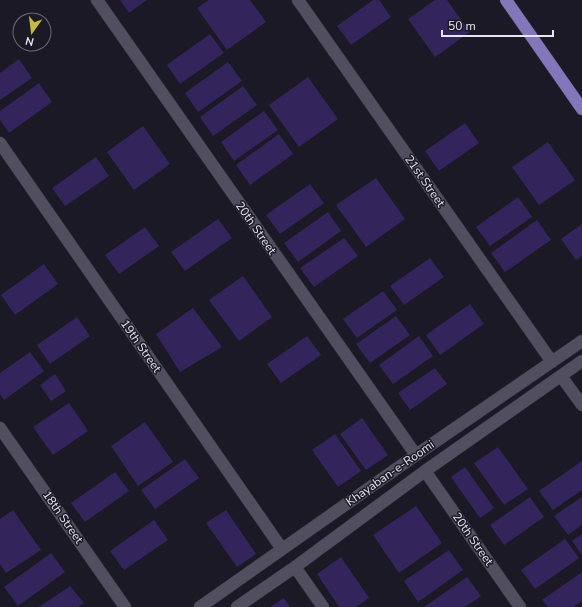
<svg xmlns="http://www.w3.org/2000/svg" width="582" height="607" font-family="'Nunito Sans',sans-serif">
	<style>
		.building { fill: #33255b }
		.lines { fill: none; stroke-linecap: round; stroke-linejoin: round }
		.minor-casing { stroke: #33323c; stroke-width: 13 }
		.major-casing { stroke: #33323c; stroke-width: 13 }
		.minor { stroke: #514f5f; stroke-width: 12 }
		.major { stroke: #8476ba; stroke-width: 12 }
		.labels { text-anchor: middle; stroke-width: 3; stroke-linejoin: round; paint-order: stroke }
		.street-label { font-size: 12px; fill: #e8e6f0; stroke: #1b1926 }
	</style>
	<rect width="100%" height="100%" fill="#1b1926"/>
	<path class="building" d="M120,0H147L129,13Z
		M209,0H250L266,22L227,50L197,8Z
		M373,0H379L391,17L351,45L337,26Z
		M435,0H447L470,32L435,57L408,19Z
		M210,34L224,53L180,84L167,65Z
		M19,59L32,78L0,100V73Z
		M228,62L242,81L198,112L185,93Z
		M308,77L338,119L299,147L269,105Z
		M39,83L52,102L9,133L0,120V111Z
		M243,86L257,105L213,136L200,117Z
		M264,111L278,130L234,161L221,142Z
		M465,123L479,143L439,171L425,151Z
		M143,126L170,164L134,190L107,152Z
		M279,134L293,154L250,185L236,165Z
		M548,142L575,180L539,205L512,167Z
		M96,157L109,176L65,206L52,188Z
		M376,178L405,219L366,247L336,205Z
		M310,184L324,203L280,234L266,215Z
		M518,197L532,217L490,246L476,227Z
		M328,212L341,231L298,262L284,243Z
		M218,219L232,238L185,271L171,252Z
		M537,220L551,240L505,272L491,253Z
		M582,224V256L576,260L561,239Z
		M145,227L159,246L119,274L105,255Z
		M344,238L358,256L314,287L300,268Z
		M430,258L444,277L404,305L390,286Z
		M44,264L58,284L15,315L1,295Z
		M243,276L272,317L239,341L209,300Z
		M383,291L397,310L357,338L343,319Z
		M470,304L484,324L440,355L426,335Z
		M193,308L222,347L180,372L156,334Z
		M396,316L410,335L370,363L356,344Z
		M77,317L90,336L50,364L37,345Z
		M307,336L321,355L281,383L267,364Z
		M419,336L433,356L393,384L379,365Z
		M30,352L44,371L4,400L0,394V373Z
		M435,368L447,384L410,410L398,393Z
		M55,374L66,391L51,401L40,385Z
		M69,403L88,431L53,455L33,427Z
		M362,418L388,455L366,470L340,434Z
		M145,422L173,462L138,486L111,446Z
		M335,434L361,471L338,487L312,450Z
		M498,447L528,489L504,505L474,463Z
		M185,459L199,478L155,509L141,490Z
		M582,461V490L553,510L539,491Z
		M465,467L494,508L480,518L451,477Z
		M115,472L129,491L85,522L71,503Z
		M530,497L544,517L504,545L490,525Z
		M582,497V525L568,535L554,516Z
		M416,506L442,543L399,573L373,535Z
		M13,510L41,550L6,573L0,564V519Z
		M226,510L256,554L237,567L206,523Z
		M154,520L168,540L124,570L110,551Z
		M582,534V555L572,541Z
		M565,539L579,558L535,589L521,570Z
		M449,550L463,570L418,602L404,581Z
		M51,553L65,572L18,606L4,587Z
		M341,557L369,598L356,607H339L317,574Z
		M582,572V601L573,607H548L542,600Z
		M467,577L481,596L465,607H424Z
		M70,586L84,603L78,607H39Z
		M284,598L290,607H270Z"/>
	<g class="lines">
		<g class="minor-casing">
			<path id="minor" d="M97,0L416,455
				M298,0L552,362
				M0,143L282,549
				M561,376L582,405
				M0,428L125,607
				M425,471L520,607
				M295,567L323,607
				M200,607L416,455L582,341
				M237,607L295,567L425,471L582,361"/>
		</g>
		<g class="major-casing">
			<path id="major" d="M506,0L582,109"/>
		</g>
		<use href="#minor" class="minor"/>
		<use href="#major" class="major"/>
	</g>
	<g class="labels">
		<g class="street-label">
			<text transform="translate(425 181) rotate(55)" y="4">21st Street</text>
			<text transform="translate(256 228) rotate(55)" y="4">20th Street</text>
			<text transform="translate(141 346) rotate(55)" y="4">19th Street</text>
			<text transform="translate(390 473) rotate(-35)" y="4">Khayaban-e-Roomi</text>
			<text transform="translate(63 517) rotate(55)" y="4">18th Street</text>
			<text transform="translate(473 539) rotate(55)" y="4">20th Street</text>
		</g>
	</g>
	<g transform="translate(32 32) rotate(194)"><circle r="19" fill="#1b1926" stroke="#6d6b77"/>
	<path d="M0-3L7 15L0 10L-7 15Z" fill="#c4bc3e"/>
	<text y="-6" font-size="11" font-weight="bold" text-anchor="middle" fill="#e8e6f0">N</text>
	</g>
	<path d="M442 30v6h111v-6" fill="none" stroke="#e8e6f0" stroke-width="2"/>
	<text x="448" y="30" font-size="12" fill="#e8e6f0" stroke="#1b1926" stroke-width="3" paint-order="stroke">50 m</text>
</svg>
